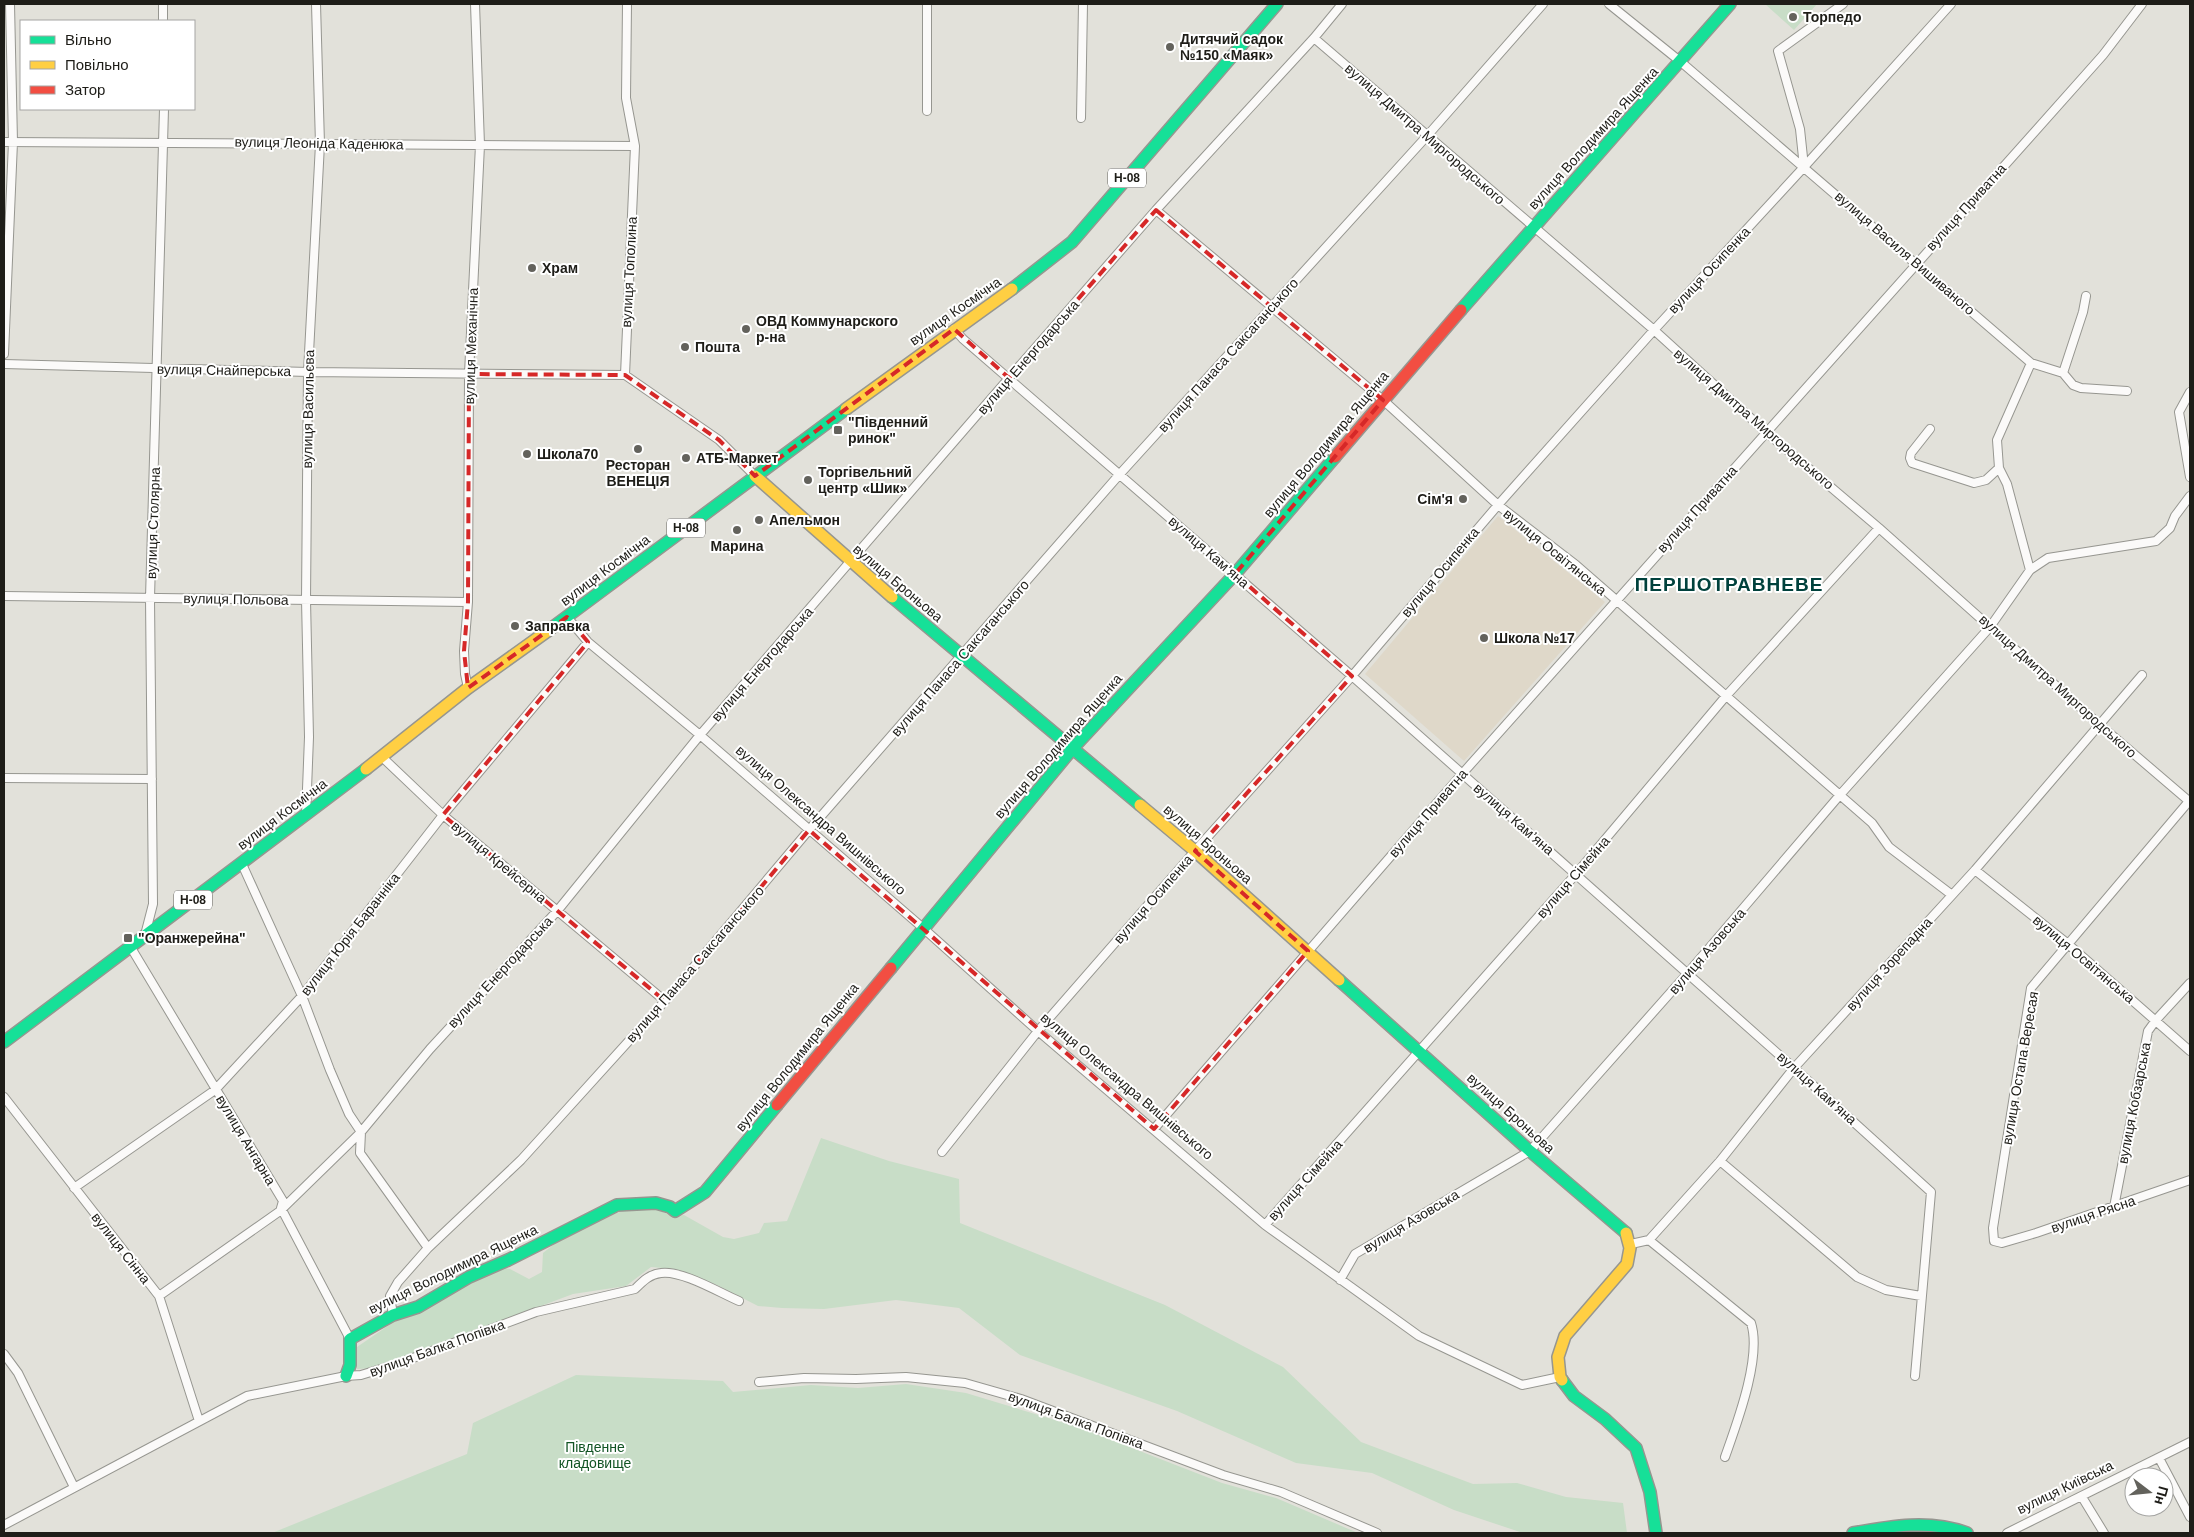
<svg xmlns="http://www.w3.org/2000/svg" width="2194" height="1537" font-family="Helvetica,sans-serif">
	<style>
		.education { fill: #dfd8c9 }
		.green { fill: #c8ddc7 }
		.lines { fill: none; stroke-linecap: round; stroke-linejoin: round }
		.street-casing { stroke: #969690; stroke-width: 10 }
		.fast-casing { stroke: #969690; stroke-width: 14 }
		.slow-casing { stroke: #969690; stroke-width: 14 }
		.jam-casing { stroke: #969690; stroke-width: 14 }
		.street { stroke: #fbfaf9; stroke-width: 8 }
		.fast { stroke: #16e098; stroke-width: 11 }
		.slow { stroke: #ffcf43; stroke-width: 11 }
		.jam { stroke: #f24e42; stroke-width: 11 }
		.marked { fill: none; stroke: #d62828; stroke-width: 4; stroke-dasharray: 10 6; stroke-linejoin: round }
		.poi-dot { fill: #63625c; stroke: #fff; stroke-width: 2 }
		.labels { text-anchor: middle; stroke-width: 4; stroke-linejoin: round; paint-order: stroke }
		.shield { fill: #fff; stroke: #62615d; stroke-width: 1 }
		.shield-label { font-size: 12px; font-weight: bold; fill: #1e1d18 }
		.poi-label { font-size: 14px; font-weight: bold; fill: #1e1d18; stroke: #fff; text-anchor: start }
		.street-label { font-size: 14px; fill: #1e1d18; stroke: #fff }
		.park-label { font-size: 14px; fill: #125424; stroke: #fff }
		.district-label { font-size: 19px; font-weight: bold; letter-spacing: 1px; fill: #00413c; stroke: #fff }
	</style>
	<rect width="100%" height="100%" fill="#e2e1da"/>
	<path class="education" d="M1498,516L1605,602L1464,761L1365,674Z"/>
	<path class="green" d="M1765,4H1817L1794,30Z
		M821,1138L889,1161L959,1179L960,1223L1165,1305L1283,1367L1361,1442L1473,1484L1517,1483L1566,1497L1623,1503L1627,1533H1523L1454,1510L1372,1473L1296,1463L1177,1411L1020,1355L959,1308L896,1300L824,1309L782,1308L758,1306L717,1285L674,1269L651,1267L626,1286L573,1294L374,1368L357,1369L355,1359L357,1347L398,1319L500,1267L510,1269L529,1279L542,1272L543,1253L568,1233L604,1217L626,1210L645,1209L658,1210L672,1216L684,1215L723,1237L734,1239L759,1233L764,1223L787,1221Z
		M576,1375L723,1381L733,1392L811,1385L858,1388L906,1384L966,1393L1078,1427L1222,1483L1276,1498L1358,1533H272L467,1454L473,1423Z"/>
	<g class="lines">
		<g class="street-casing">
			<path id="street" d="M163,4V21
				M627,4L626,98L635,146L625,375L719,440L755,476
				M927,4V111
				M1609,4L1681,62L2031,363L1997,440L1999,468L2007,484L2030,570
				M1314,38L1654,330L1766,432L1879,528L2100,725L2190,802
				M1081,118L1083,4
				M4,142L635,146
				M1804,167L1800,129L1778,51L1843,4
				M1156,210L1383,400L1498,505L1576,565L1872,823L1889,847L1952,895
				M954,329L963,339L1352,676L1794,1068L1931,1192L1915,1376
				M4,354L13,142L10,4
				M2031,363L2063,373L2073,385L2081,388L2127,391
				M4,364L308,372L625,375
				M2063,373L2083,312L2086,296
				M2190,392L2179,412L2190,477
				M1930,429L1911,453L1910,458L1912,463L1974,483L1986,480L1999,468
				M4,596L468,602
				M567,617L588,642L700,735L923,928L1038,1031L1265,1225L1419,1336L1522,1385L1560,1377
				M468,688L465,674L464,651L468,602L469,374L480,145L475,4
				M382,757L443,815L665,1001
				M4,778L152,779
				M2190,800L2031,988L1993,1228L1994,1241L2002,1243L2036,1233L2190,1180
				M306,815L309,737L306,600L308,372L320,144L316,4
				M242,864L302,996L330,1070L349,1114L361,1132L360,1153L428,1248
				M1975,870L2068,944L2190,1051
				M145,935L153,904L150,598L164,109
				M130,946L283,1201L281,1208L350,1339
				M4,1097L159,1296L199,1421
				M1154,1129L1462,774L2103,55L2142,4
				M942,1152L1038,1031L1195,851L1352,676L1498,505L1654,330L1804,167L1951,4
				M1720,1161L1857,1277L1886,1290L1921,1296
				M74,1188L215,1090L302,996L443,815L588,642
				M2114,1207L2148,1031L2156,1020L2190,983
				M1265,1225L1576,874L1726,696L1879,528
				M1649,1240L1751,1323C1762,1357 1737,1423 1725,1457
				M1631,1244L1649,1240L1720,1161L1794,1068L1975,870L2142,675
				M1340,1280L1355,1254L1530,1151L1687,974L1839,796L1990,627L2030,570L2048,558L2156,541L2170,528L2175,516L2190,496
				M159,1296L280,1211L361,1132L430,1049L558,910L700,735L1009,378L1156,210L1314,38L1342,4
				M393,1315L390,1296L398,1282L428,1248L521,1160L665,1001L809,830L1119,475L1427,136L1543,4
				M4,1354L18,1373L74,1487
				M759,1382L804,1378L856,1379L906,1377L965,1383L1021,1399L1223,1475L1281,1492L1377,1533
				M2159,1458L2190,1517
				M2082,1497L2104,1533
				M4,1525L247,1396L346,1376L361,1375L397,1364L536,1312L635,1289C643,1281 650,1274 661,1273C682,1270 720,1293 739,1301
				M2007,1533L2190,1442"/>
		</g>
		<g class="fast-casing">
			<path id="fast" d="M1012,289L1072,242L1277,4
				M1461,310L1730,4
				M892,597L1140,805
				M549,630L846,409
				M891,968L1073,748L1235,574L1335,457
				M1339,980L1530,1151L1626,1233
				M4,1042L366,769
				M346,1376L350,1365V1339L393,1315L418,1307L469,1277L508,1260L617,1205L656,1203L670,1207L675,1211L705,1192L777,1105
				M1562,1380L1574,1396L1605,1419L1636,1448L1650,1492L1656,1533
				M1853,1533C1891,1526 1930,1519 1967,1533"/>
		</g>
		<g class="slow-casing">
			<path id="slow" d="M846,409L1012,289
				M755,476L892,597
				M366,769L468,688L549,630
				M1140,805L1195,851L1339,980
				M1562,1380L1560,1377L1558,1357L1565,1336L1627,1264L1630,1248L1626,1233"/>
		</g>
		<g class="jam-casing">
			<path id="jam" d="M1335,457L1461,310
				M777,1105L891,968"/>
		</g>
		<use href="#street" class="street"/>
		<use href="#fast" class="fast"/>
		<use href="#slow" class="slow"/>
		<use href="#jam" class="jam"/>
	</g>
	<path class="marked" d="M1156,210L1383,400L1235,574L1352,676L1195,851L1308,951L1154,1129L809,830L665,1001L443,815L588,642L567,617L468,688L464,651L468,602L469,374L625,375L719,440L755,476L954,329L1009,378Z"/>
	<g class="poi-dot">
		<circle cx="1793" cy="17" r="5"/>
		<circle cx="1170" cy="47" r="5"/>
		<circle cx="532" cy="268" r="5"/>
		<circle cx="746" cy="329" r="5"/>
		<circle cx="685" cy="347" r="5"/>
		<rect x="833" y="425" width="10" height="10" rx="2.5"/>
		<circle cx="638" cy="449" r="5"/>
		<circle cx="527" cy="454" r="5"/>
		<circle cx="686" cy="458" r="5"/>
		<circle cx="808" cy="480" r="5"/>
		<circle cx="1463" cy="499" r="5"/>
		<circle cx="759" cy="520" r="5"/>
		<circle cx="737" cy="530" r="5"/>
		<circle cx="515" cy="626" r="5"/>
		<circle cx="1484" cy="638" r="5"/>
		<rect x="123" y="933" width="10" height="10" rx="2.5"/>
	</g>
	<g class="labels">
		<g class="shield">
			<rect x="1108" y="168.5" width="38" height="19" rx="4"/>
			<rect x="667" y="518.5" width="38" height="19" rx="4"/>
			<rect x="174" y="890.5" width="38" height="19" rx="4"/>
		</g>
		<g class="shield-label">
			<text x="1127" y="182">Н-08</text>
			<text x="686" y="532">Н-08</text>
			<text x="193" y="904">Н-08</text>
		</g>
		<g class="poi-label">
			<text x="1803" y="22">Торпедо</text>
			<text x="1180" y="44">Дитячий садок<tspan x="1180" dy="16">№150 «Маяк»</tspan></text>
			<text x="542" y="273">Храм</text>
			<text x="756" y="326">ОВД Коммунарского<tspan x="756" dy="16">р-на</tspan></text>
			<text x="695" y="352">Пошта</text>
			<text x="848" y="427">"Південний<tspan x="848" dy="16">ринок"</tspan></text>
			<text x="537" y="459">Школа70</text>
			<text x="696" y="463">АТБ-Маркет</text>
			<text x="638" y="470" text-anchor="middle">Ресторан<tspan x="638" dy="16">ВЕНЕЦІЯ</tspan></text>
			<text x="818" y="477">Торгівельний<tspan x="818" dy="16">центр «Шик»</tspan></text>
			<text x="1453" y="504" text-anchor="end">Сім'я</text>
			<text x="769" y="525">Апельмон</text>
			<text x="737" y="551" text-anchor="middle">Марина</text>
			<text x="525" y="631">Заправка</text>
			<text x="1494" y="643">Школа №17</text>
			<text x="138" y="943">"Оранжерейна"</text>
		</g>
		<g class="street-label">
			<text transform="translate(1425 134) rotate(41)" y="5">вулиця Дмитра Миргородського</text>
			<text transform="translate(1593 138) rotate(-48)" y="5">вулиця Володимира Ященка</text>
			<text transform="translate(319 143) rotate(1)" y="5">вулиця Леоніда Каденюка</text>
			<text transform="translate(1966 207) rotate(-48)" y="5">вулиця Приватна</text>
			<text transform="translate(1905 253) rotate(41)" y="5">вулиця Василя Вишиваного</text>
			<text transform="translate(1709 270) rotate(-47)" y="5">вулиця Осипенка</text>
			<text transform="translate(629 272) rotate(-87)" y="5">вулиця Тополина</text>
			<text transform="translate(955 311) rotate(-35)" y="5">вулиця Космічна</text>
			<text transform="translate(471 346) rotate(-88)" y="5">вулиця Механічна</text>
			<text transform="translate(1228 355) rotate(-48)" y="5">вулиця Панаса Саксаганського</text>
			<text transform="translate(1028 357) rotate(-49)" y="5">вулиця Енергодарська</text>
			<text transform="translate(224 370) rotate(1)" y="5">вулиця Снайперська</text>
			<text transform="translate(308 409) rotate(-89)" y="5">вулиця Васильєва</text>
			<text transform="translate(1754 419) rotate(41)" y="5">вулиця Дмитра Миргородського</text>
			<text transform="translate(1326 444) rotate(-50)" y="5">вулиця Володимира Ященка</text>
			<text transform="translate(1697 509) rotate(-48)" y="5">вулиця Приватна</text>
			<text transform="translate(153 523) rotate(-88)" y="5">вулиця Столярна</text>
			<text transform="translate(1209 552) rotate(41)" y="5">вулиця Кам’яна</text>
			<text transform="translate(1555 552) rotate(39)" y="5">вулиця Освітянська</text>
			<text transform="translate(605 570) rotate(-37)" y="5">вулиця Космічна</text>
			<text transform="translate(1440 572) rotate(-50)" y="5">вулиця Осипенка</text>
			<text transform="translate(898 583) rotate(40)" y="5">вулиця Броньова</text>
			<text transform="translate(236 599) rotate(1)" y="5">вулиця Польова</text>
			<text transform="translate(960 658) rotate(-49)" y="5">вулиця Панаса Саксаганського</text>
			<text transform="translate(762 664) rotate(-49)" y="5">вулиця Енергодарська</text>
			<text transform="translate(2058 686) rotate(42)" y="5">вулиця Дмитра Миргородського</text>
			<text transform="translate(1058 746) rotate(-49)" y="5">вулиця Володимира Ященка</text>
			<text transform="translate(1428 813) rotate(-49)" y="5">вулиця Приватна</text>
			<text transform="translate(282 814) rotate(-37)" y="5">вулиця Космічна</text>
			<text transform="translate(1514 819) rotate(41)" y="5">вулиця Кам’яна</text>
			<text transform="translate(821 820) rotate(41)" y="5">вулиця Олександра Вишнівського</text>
			<text transform="translate(1208 844) rotate(41)" y="5">вулиця Броньова</text>
			<text transform="translate(499 862) rotate(40)" y="5">вулиця Крейсерна</text>
			<text transform="translate(1573 877) rotate(-49)" y="5">вулиця Сімейна</text>
			<text transform="translate(1153 899) rotate(-49)" y="5">вулиця Осипенка</text>
			<text transform="translate(350 934) rotate(-52)" y="5">вулиця Юрія Баранніка</text>
			<text transform="translate(1707 951) rotate(-49)" y="5">вулиця Азовська</text>
			<text transform="translate(2084 959) rotate(40)" y="5">вулиця Освітянська</text>
			<text transform="translate(695 964) rotate(-49)" y="5">вулиця Панаса Саксаганського</text>
			<text transform="translate(1889 964) rotate(-48)" y="5">вулиця Зорепадна</text>
			<text transform="translate(500 972) rotate(-47)" y="5">вулиця Енергодарська</text>
			<text transform="translate(797 1057) rotate(-51)" y="5">вулиця Володимира Ященка</text>
			<text transform="translate(2020 1068) rotate(-80)" y="5">вулиця Остапа Вересая</text>
			<text transform="translate(1127 1086) rotate(40)" y="5">вулиця Олександра Вишнівського</text>
			<text transform="translate(1817 1088) rotate(42)" y="5">вулиця Кам’яна</text>
			<text transform="translate(2134 1103) rotate(-79)" y="5">вулиця Кобзарська</text>
			<text transform="translate(1511 1113) rotate(42)" y="5">вулиця Броньова</text>
			<text transform="translate(246 1140) rotate(59)" y="5">вулиця Ангарна</text>
			<text transform="translate(1305 1180) rotate(-48)" y="5">вулиця Сімейна</text>
			<text transform="translate(2093 1214) rotate(-19)" y="5">вулиця Рясна</text>
			<text transform="translate(1411 1221) rotate(-31)" y="5">вулиця Азовська</text>
			<text transform="translate(121 1248) rotate(52)" y="5">вулиця Сінна</text>
			<text transform="translate(453 1269) rotate(-26)" y="5">вулиця Володимира Ященка</text>
			<text transform="translate(437 1348) rotate(-20)" y="5">вулиця Балка Попівка</text>
			<text transform="translate(1076 1420) rotate(20)" y="5">вулиця Балка Попівка</text>
			<text transform="translate(2065 1487) rotate(-26)" y="5">вулиця Київська</text>
		</g>
		<g class="park-label">
			<text x="595" y="1452">Південне<tspan x="595" dy="16">кладовище</tspan></text>
		</g>
		<g class="district-label">
			<text x="1729" y="591">ПЕРШОТРАВНЕВЕ</text>
		</g>
	</g>
	<rect width="2194" height="1537" fill="none" stroke="#1e1d18" stroke-width="10"/>
	<rect x="20" y="20" width="175" height="90" fill="#ffffff" stroke="#a5a5a3"/>
	<rect x="30" y="36" width="25" height="8" fill="#16e098" stroke="#a5a5a3"/>
	<text x="65" y="45" font-size="15" fill="#1e1d18">Вільно</text>
	<rect x="30" y="61" width="25" height="8" fill="#ffcf43" stroke="#a5a5a3"/>
	<text x="65" y="70" font-size="15" fill="#1e1d18">Повільно</text>
	<rect x="30" y="86" width="25" height="8" fill="#f24e42" stroke="#a5a5a3"/>
	<text x="65" y="95" font-size="15" fill="#1e1d18">Затор</text>
	<g transform="translate(2149 1492) rotate(106)"><circle r="24" fill="#ffffff" stroke="#a5a5a3"/>
	<path d="M0-4L9 19L0 12L-9 19Z" fill="#63625c"/>
	<text y="-8" font-size="14" font-weight="bold" text-anchor="middle" fill="#1e1d18">Пн</text>
	</g>
</svg>
